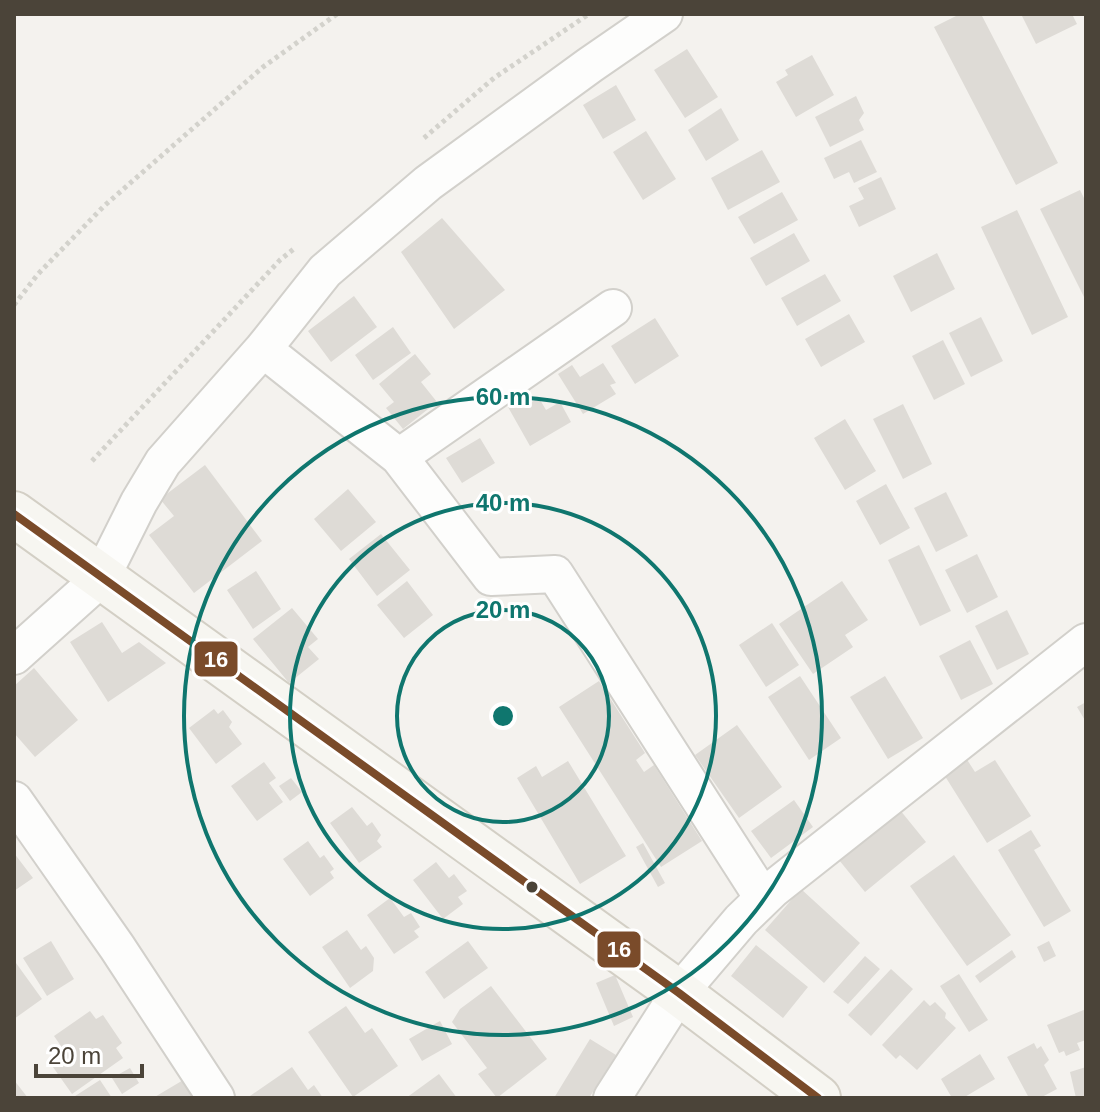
<svg xmlns="http://www.w3.org/2000/svg" width="1100" height="1112" font-family="Arial,sans-serif">
	<style>
		.building { fill: #dedbd6 }
		.lines { fill: none; stroke-linecap: round; stroke-linejoin: round }
		.minor-casing { stroke: #d2d0cb; stroke-width: 40 }
		.secondary-casing { stroke: #d3cfc5; stroke-width: 48 }
		.path { stroke: #d3d2cc; stroke-width: 5; stroke-dasharray: 4 4; stroke-linecap: butt }
		.minor { stroke: #fdfdfc; stroke-width: 36 }
		.secondary { stroke: #f7f6f1; stroke-width: 44 }
		.bus-1-casing { stroke: #fff; stroke-width: 14 }
		.bus-1 { stroke: #7a4b2a; stroke-width: 8 }
		.ring { fill: none; stroke: #0f766e; stroke-width: 4 }
		.bus-dot { fill: #4b4439; stroke: #fff; stroke-width: 3 }
		.centre { fill: #0f766e; stroke: #fff; stroke-width: 4 }
		.ring-label { font-size: 24px; text-anchor: middle; font-weight: bold; fill: #0f766e; stroke: #fff; stroke-width: 6; stroke-linejoin: round; paint-order: stroke }
		.line-badge { stroke: #fff; stroke-width: 3 }
		.badge-label { font-size: 22px; text-anchor: middle; font-weight: bold; fill: #fff }
	</style>
	<rect width="100%" height="100%" fill="#f4f2ee"/>
	<path class="building" d="M960,14H981L1058,163L1016,185L934,27Z
		M1021,14H1072L1077,24L1036,44Z
		M687,49L718,97L685,118L654,70Z
		M812,55L834,95L796,117L776,82L788,75L785,70Z
		M616,85L636,120L603,139L583,105Z
		M856,96L864,113L859,120L864,130L830,147L815,117Z
		M721,108L739,140L706,161L688,130Z
		M646,131L676,179L643,200L613,152Z
		M861,140L877,172L854,183L849,172L834,179L824,158Z
		M762,150L780,182L728,210L711,178Z
		M881,177L896,209L859,227L849,206L864,199L858,188Z
		M1080,190L1086,202V301L1040,209Z
		M782,192L798,220L754,244L738,217Z
		M1017,210L1068,317L1032,335L981,227Z
		M442,218L505,290L454,329L401,252Z
		M794,233L810,261L766,286L750,258Z
		M937,253L955,289L911,312L893,276Z
		M825,274L841,301L797,326L781,298Z
		M354,296L377,327L331,362L308,331Z
		M849,314L865,342L821,367L805,339Z
		M981,317L1003,361L971,377L949,333Z
		M655,318L679,356L635,384L611,346Z
		M393,327L411,353L373,380L355,355Z
		M943,340L965,384L934,400L912,356Z
		M415,354L431,374L421,382L437,402L403,429L386,408L394,402L379,384Z
		M603,363L616,383L610,385L616,394L583,414L558,374L572,365L580,377Z
		M539,398L546,410L560,402L571,422L530,446L508,407L522,399L526,405Z
		M903,404L932,464L903,479L873,419Z
		M845,419L876,471L845,490L814,438Z
		M480,438L495,463L462,483L446,458Z
		M205,465L262,541L194,593L149,535L174,516L160,499Z
		M886,484L910,528L880,545L856,501Z
		M348,489L376,522L341,551L314,519Z
		M946,492L968,536L936,552L914,508Z
		M381,534L410,570L377,596L349,559Z
		M919,545L951,611L920,626L888,560Z
		M977,554L998,597L967,613L945,570Z
		M256,571L281,609L253,629L227,590Z
		M407,581L433,615L404,638L377,605Z
		M842,581L868,620L845,635L853,647L813,674L779,624Z
		M292,608L318,639L308,647L319,659L289,683L253,639Z
		M1007,610L1029,654L997,670L975,626Z
		M102,622L122,653L139,642L166,663L108,702L70,642Z
		M772,623L799,665L766,687L739,645Z
		M970,640L993,684L961,700L939,656Z
		M34,668L78,720L35,757L14,733V686Z
		M800,676L841,738L809,760L768,697Z
		M885,676L923,738L888,759L850,697Z
		M599,681L645,753L636,760L644,772L654,765L702,841L661,867L559,707Z
		M1086,702V722L1077,707Z
		M214,709L218,714L223,710L232,722L229,727L242,744L216,764L189,728Z
		M737,725L782,787L739,818L695,755Z
		M966,758L975,772L995,760L1031,816L987,843L943,773Z
		M568,761L626,856L580,884L517,778L536,766L542,777Z
		M264,762L276,778L269,783L283,802L257,821L231,786Z
		M291,778L302,792L290,801L279,786Z
		M794,800L813,827L771,858L751,831Z
		M352,807L367,826L372,822L381,835L377,841L382,847L359,863L330,823Z
		M900,810L926,842L865,892L839,860Z
		M1031,830L1041,846L1034,850L1071,911L1044,927L998,850Z
		M308,841L320,858L324,855L334,869L330,872L334,878L310,896L283,859Z
		M643,843L665,883L658,887L636,847Z
		M14,853L33,878L14,891Z
		M954,855L1011,935L967,966L910,886Z
		M436,862L449,878L454,874L467,891L458,897L463,904L443,919L413,880Z
		M801,889L860,943L824,983L765,930Z
		M390,898L404,917L411,913L420,927L414,931L419,937L394,954L367,915Z
		M347,930L361,950L366,946L374,958L373,971L350,988L322,947Z
		M51,941L74,979L47,996L23,958Z
		M468,941L488,968L444,999L425,972Z
		M1049,941L1056,956L1044,962L1037,947Z
		M756,945L808,987L783,1018L731,976Z
		M1012,950L1016,957L980,983L975,976Z
		M865,956L880,969L848,1004L833,992Z
		M16,963L42,999L14,1019V964Z
		M891,969L913,989L871,1036L848,1015Z
		M959,974L988,1020L969,1032L940,986Z
		M615,975L633,1017L614,1026L596,983Z
		M491,986L547,1059L497,1098L478,1074L487,1068L452,1022L460,1009Z
		M924,1000L930,1006L935,1002L946,1013L945,1018L956,1028L917,1070L900,1055L896,1059L882,1045Z
		M346,1006L365,1033L372,1028L398,1066L353,1097L308,1032Z
		M1086,1009V1040L1077,1043L1080,1050L1066,1056L1064,1051L1059,1053L1047,1025Z
		M90,1011L96,1019L103,1015L122,1043L116,1048L123,1058L72,1094L48,1060L63,1049L54,1036Z
		M440,1021L452,1044L422,1061L409,1039Z
		M590,1039L616,1055L589,1098H554Z
		M1034,1043L1037,1049L1041,1046L1049,1060L1044,1065L1057,1089L1040,1098H1029L1007,1057Z
		M980,1054L995,1079L963,1098H952L941,1079Z
		M292,1067L308,1090L314,1085L323,1098H247Z
		M1086,1067V1098H1076L1070,1072Z
		M130,1068L139,1083L122,1094L112,1078Z
		M439,1074L457,1098H406Z
		M185,1079L196,1098H153Z
		M14,1080L28,1098H14Z
		M100,1080L112,1098H72Z"/>
	<g class="lines">
		<g class="minor-casing">
			<path id="minor" d="M263,349L399,457L491,577L555,574L763,898
				M399,457L613,308
				M14,656L101,578L139,502L163,462L263,349L325,271L428,183L590,65L664,14
				M14,800L117,947L216,1098
				M612,1098L679,993L741,920L773,889L1086,642"/>
		</g>
		<g class="secondary-casing">
			<path id="secondary" d="M14,514L679,993L818,1098"/>
		</g>
		<path class="path" d="M424,138L494,78L589,14
			M14,305L38,274L104,206L263,67L337,14
			M92,461L280,260L295,248"/>
		<use href="#minor" class="minor"/>
		<use href="#secondary" class="secondary"/>
		<g class="bus-1-casing">
			<path id="bus-1" d="M14,514L679,993L818,1098"/>
		</g>
		<use href="#bus-1" class="bus-1"/>
	</g>
	<g class="ring">
		<circle cx="503" cy="716" r="106"/>
		<circle cx="503" cy="716" r="213"/>
		<circle cx="503" cy="716" r="319"/>
	</g>
	<circle class="bus-dot" cx="532" cy="887" r="7"/>
	<circle cx="503" cy="716" r="12" class="centre"/>
	<g class="ring-label">
		<text x="503" y="405">60 m</text>
		<text x="503" y="511">40 m</text>
		<text x="503" y="618">20 m</text>
	</g>
	<g class="line-badge">
		<rect x="193" y="640" width="46" height="38" rx="8" fill="#7a4b2a"/>
		<rect x="596" y="930" width="46" height="39" rx="8" fill="#7a4b2a"/>
	</g>
	<g class="badge-label">
		<text x="216" y="667">16</text>
		<text x="619" y="957">16</text>
	</g>
	<rect width="1100" height="1112" fill="none" stroke="#4b4439" stroke-width="32"/>
	<path d="M36 1064v12h106v-12" fill="none" stroke="#4b4439" stroke-width="4"/>
	<text x="48" y="1064" font-size="24" fill="#4b4439" stroke="#ffffff" stroke-width="6" paint-order="stroke">20 m</text>
</svg>
